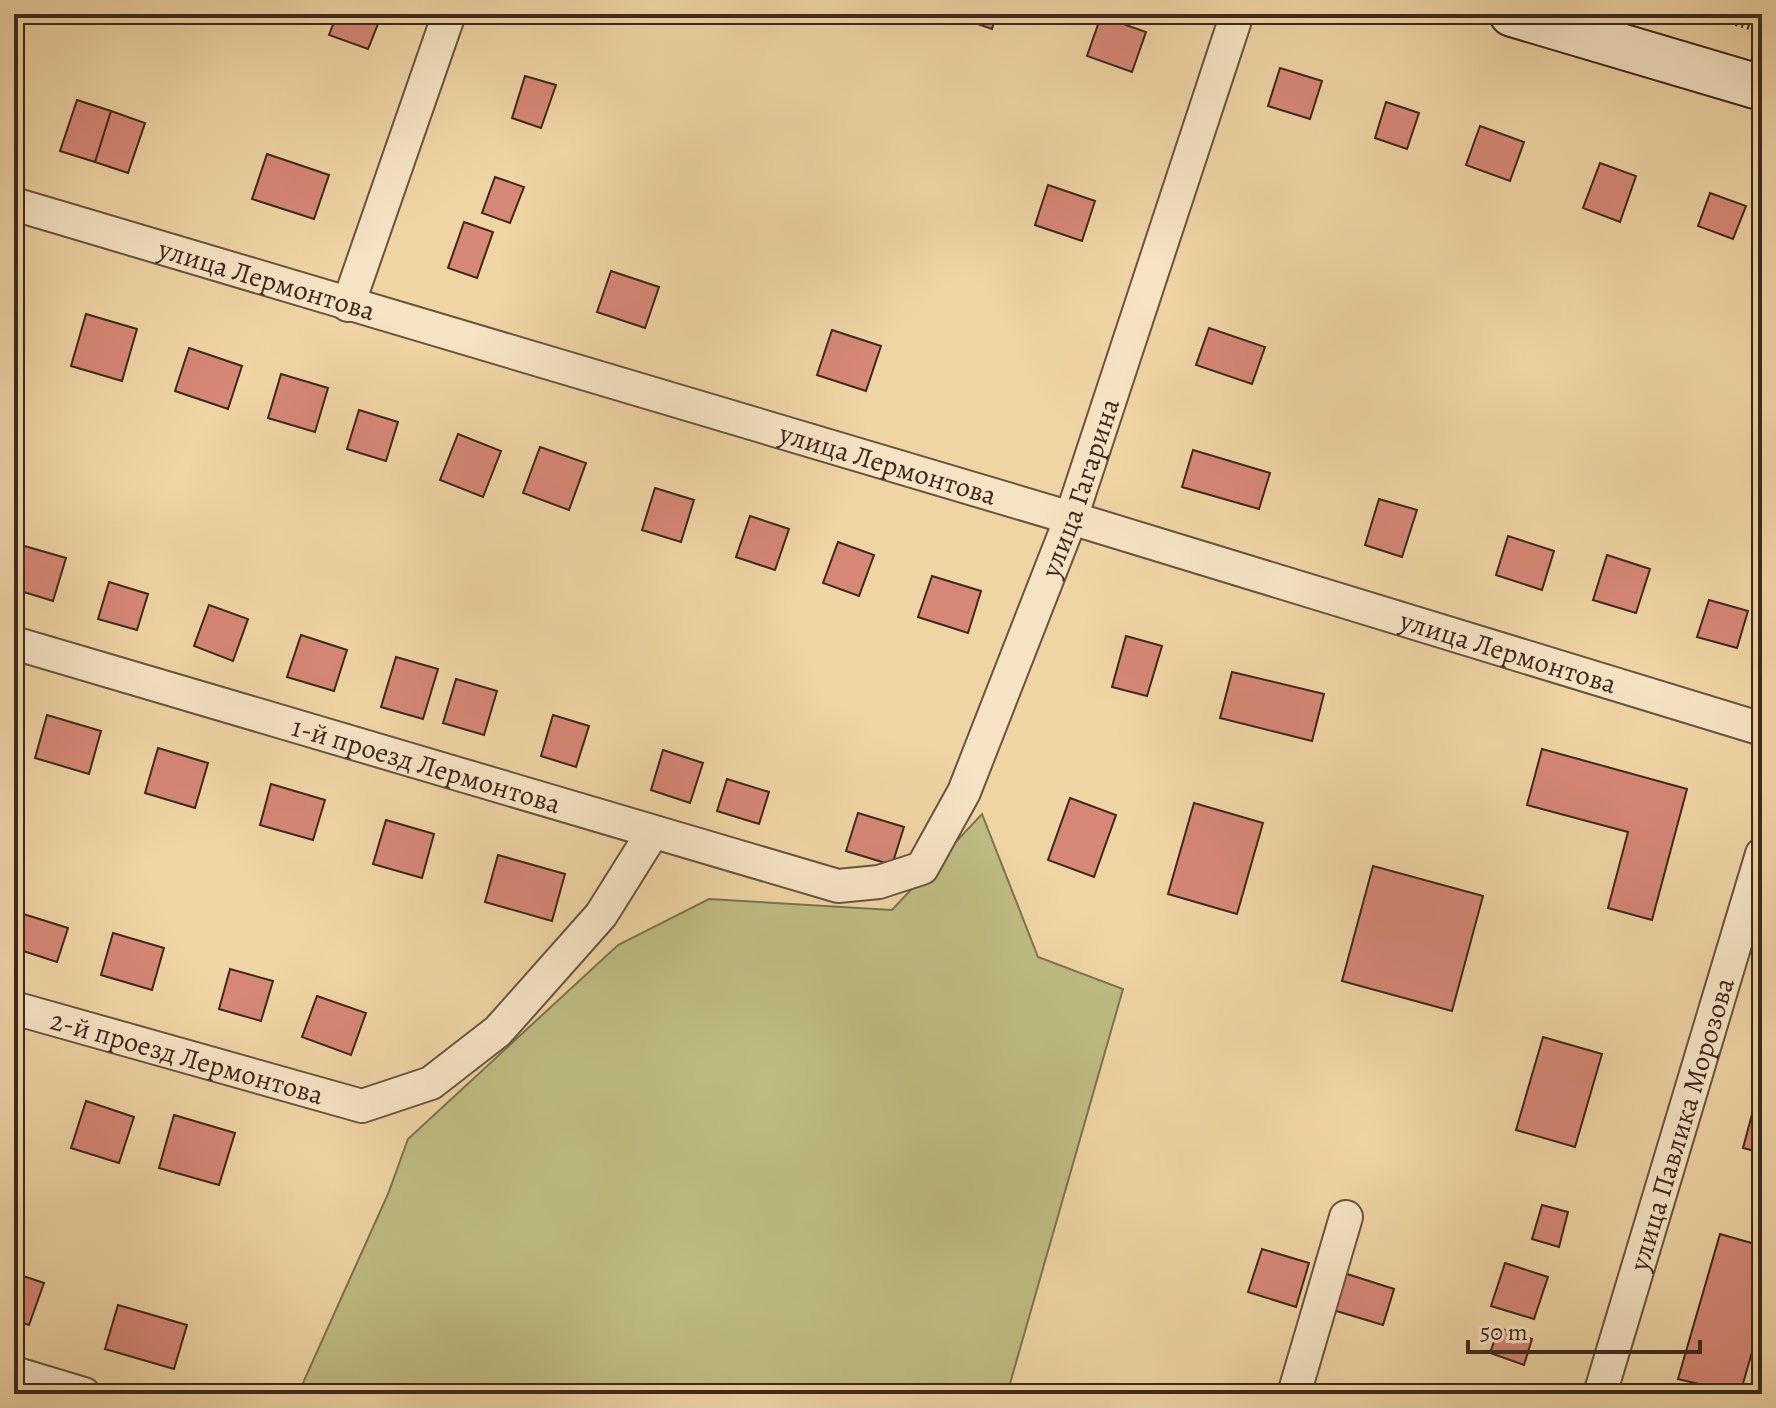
<svg xmlns="http://www.w3.org/2000/svg" width="1776" height="1408" font-family="Alegreya,serif">
	<style>
		.green { fill: #bebc82; stroke: #7e7250; stroke-width: 2 }
		.building { fill: #d68776; stroke: #3e291e; stroke-width: 2 }
		.lines { fill: none; stroke-linecap: round; stroke-linejoin: round }
		.street-casing { stroke: #6a5440; stroke-width: 36 }
		.secondary-casing { stroke: #3e291e; stroke-width: 48 }
		.path { stroke: #3e291e; stroke-width: 5; stroke-dasharray: 2 4; stroke-linecap: butt }
		.street { stroke: #f5e3c4; stroke-width: 32 }
		.secondary { stroke: #f5e3c4; stroke-width: 44 }
		.labels { text-anchor: middle; stroke-width: 7; stroke-linejoin: round; paint-order: stroke }
		.street-label { font-size: 28px; fill: #3e291e; stroke: #f5e3c4 }
	</style>
	<rect width="100%" height="100%" fill="#efd4a4"/>
	<filter id="stains"><feTurbulence type="fractalNoise" baseFrequency=".0025" numOctaves="4"/><feColorMatrix values="0 0 0 0 .2 0 0 0 0 .09 0 0 0 0 .02 0 0 0 .5 -.17"/></filter>
	<radialGradient id="worn" r=".72"><stop offset=".6" stop-color="#630" stop-opacity="0"/><stop offset="1" stop-color="#630" stop-opacity=".3"/></radialGradient>
	<path class="green" d="M982,814L1038,957L1123,989L1007,1394H298L388,1194L408,1139L618,945L709,899L892,910Z"/>
	<path class="building" d="M337,14H382L368,49L329,35Z
		M958,14H996L992,29L957,17Z
		M1101,16L1146,32L1132,72L1087,56Z
		M1280,68L1322,81L1310,119L1268,106Z
		M525,76L556,85L541,128L512,118Z
		M77,100L111,111L95,162L60,151Z
		M1386,102L1419,113L1407,149L1375,138Z
		M111,111L145,123L128,173L95,162Z
		M1480,126L1524,142L1510,181L1466,165Z
		M267,154L329,175L314,219L252,199Z
		M1600,163L1636,176L1620,222L1583,208Z
		M495,177L524,187L510,223L482,213Z
		M1048,185L1095,201L1082,241L1035,225Z
		M1710,193L1746,206L1733,239L1698,226Z
		M464,222L493,232L477,278L448,268Z
		M611,271L659,287L645,328L597,312Z
		M86,314L137,329L122,381L71,366Z
		M1209,328L1265,347L1252,384L1196,365Z
		M832,330L881,346L866,391L817,375Z
		M189,348L242,366L228,409L175,391Z
		M281,374L328,388L315,432L268,418Z
		M359,410L398,422L386,461L347,449Z
		M458,434L501,451L483,497L440,480Z
		M1762,439V470L1753,468Z
		M540,447L586,463L569,510L523,493Z
		M1193,450L1270,473L1259,509L1182,487Z
		M655,488L694,500L681,542L642,530Z
		M1379,499L1417,510L1402,557L1365,545Z
		M750,516L789,529L775,570L736,557Z
		M1508,536L1554,551L1542,590L1496,575Z
		M838,542L874,555L859,596L823,583Z
		M14,543L66,558L53,601L14,589Z
		M1607,555L1650,569L1636,613L1593,600Z
		M932,576L981,591L968,633L918,617Z
		M109,582L148,594L137,630L98,619Z
		M1709,600L1748,611L1737,648L1697,637Z
		M209,605L248,619L233,661L194,646Z
		M301,635L347,650L334,691L287,677Z
		M1126,636L1162,646L1147,696L1112,687Z
		M396,657L438,669L423,719L381,707Z
		M1232,672L1324,694L1312,741L1220,718Z
		M456,679L497,691L484,735L443,723Z
		M47,715L101,731L89,774L35,758Z
		M553,715L589,726L576,767L541,756Z
		M158,748L208,763L195,808L145,793Z
		M1542,749L1687,789L1652,920L1608,908L1628,832L1527,805Z
		M663,750L703,763L690,803L651,790Z
		M727,779L769,792L759,824L717,811Z
		M271,784L325,800L313,840L260,825Z
		M1070,798L1116,815L1094,877L1048,860Z
		M1194,803L1263,823L1237,914L1168,894Z
		M858,813L904,827L892,865L846,851Z
		M386,820L434,834L422,878L373,864Z
		M498,855L565,874L552,921L485,902Z
		M1373,866L1483,896L1452,1011L1342,981Z
		M17,912L68,928L57,962L14,948Z
		M113,933L164,948L152,990L101,975Z
		M230,969L273,981L261,1021L219,1009Z
		M317,996L366,1013L351,1055L302,1037Z
		M1543,1037L1602,1054L1575,1147L1516,1130Z
		M1762,1077V1153L1743,1148Z
		M86,1101L134,1117L119,1163L71,1148Z
		M174,1115L235,1133L219,1185L159,1168Z
		M1542,1205L1568,1212L1559,1247L1532,1239Z
		M1720,1234L1762,1246V1317L1740,1394L1678,1379Z
		M1262,1249L1309,1263L1296,1307L1248,1292Z
		M1505,1263L1548,1277L1534,1319L1491,1306Z
		M14,1273L44,1283L29,1325L14,1320Z
		M1344,1273L1394,1289L1383,1325L1333,1310Z
		M118,1305L187,1325L174,1369L105,1349Z
		M1499,1328L1532,1339L1524,1365L1490,1353Z"/>
	<g class="lines">
		<g class="street-casing">
			<g id="street">
				<path id="s1" d="M14,204L1071,518L1762,729"/>
				<path d="M348,305L449,14"/>
				<path id="s2" d="M14,643L838,886L879,882L922,868L964,792L1071,518L1237,14"/>
				<path id="s3" d="M14,1008L362,1106L431,1083L498,1031L601,915L653,832"/>
				<path d="M14,1373L84,1394"/>
				<path d="M1294,1394L1346,1217"/>
				<path id="s4" d="M1600,1394L1762,854"/>
			</g>
		</g>
		<g class="secondary-casing">
			<path id="secondary" d="M1512,14L1762,88"/>
		</g>
		<path class="path" d="M1701,14L1762,31"/>
		<use href="#street" class="street"/>
		<use href="#secondary" class="secondary"/>
	</g>
	<g class="labels">
		<g class="street-label">
			<text dy="10" stroke="none"><textPath href="#s1" startOffset="264">улица Лермонтова</textPath></text>
			<text dy="10" stroke="none"><textPath href="#s1" startOffset="912">улица Лермонтова</textPath></text>
			<text dy="10" stroke="none"><textPath href="#s2" startOffset="1358">улица Гагарина</textPath></text>
			<text dy="10" stroke="none"><textPath href="#s1" startOffset="1560">улица Лермонтова</textPath></text>
			<text dy="10" stroke="none"><textPath href="#s2" startOffset="430">1-й проезд Лермонтова</textPath></text>
			<text dy="10" stroke="none"><textPath href="#s3" startOffset="180">2-й проезд Лермонтова</textPath></text>
			<text dy="10" stroke="none"><textPath href="#s4" startOffset="282">улица Павлика Морозова</textPath></text>
		</g>
	</g>
	<rect width="1776" height="1408" fill="none" stroke="#efd4a4" stroke-width="48"/>
	<rect x="16" y="16" width="1744" height="1376" fill="none" stroke="#3e291e" stroke-width="4"/>
	<rect x="24" y="24" width="1728" height="1360" fill="none" stroke="#3e291e" stroke-width="2"/>
	<path d="M1468 1340v12h232v-12" fill="none" stroke="#3e291e" stroke-width="4"/>
	<text x="1480" y="1340" font-size="24" fill="#3e291e" stroke="#f5e3c4" stroke-width="6" paint-order="stroke">50 m</text>
	<rect width="100%" height="100%" filter="url(#stains)"/>
	<rect width="100%" height="100%" fill="url(#worn)"/>
</svg>
